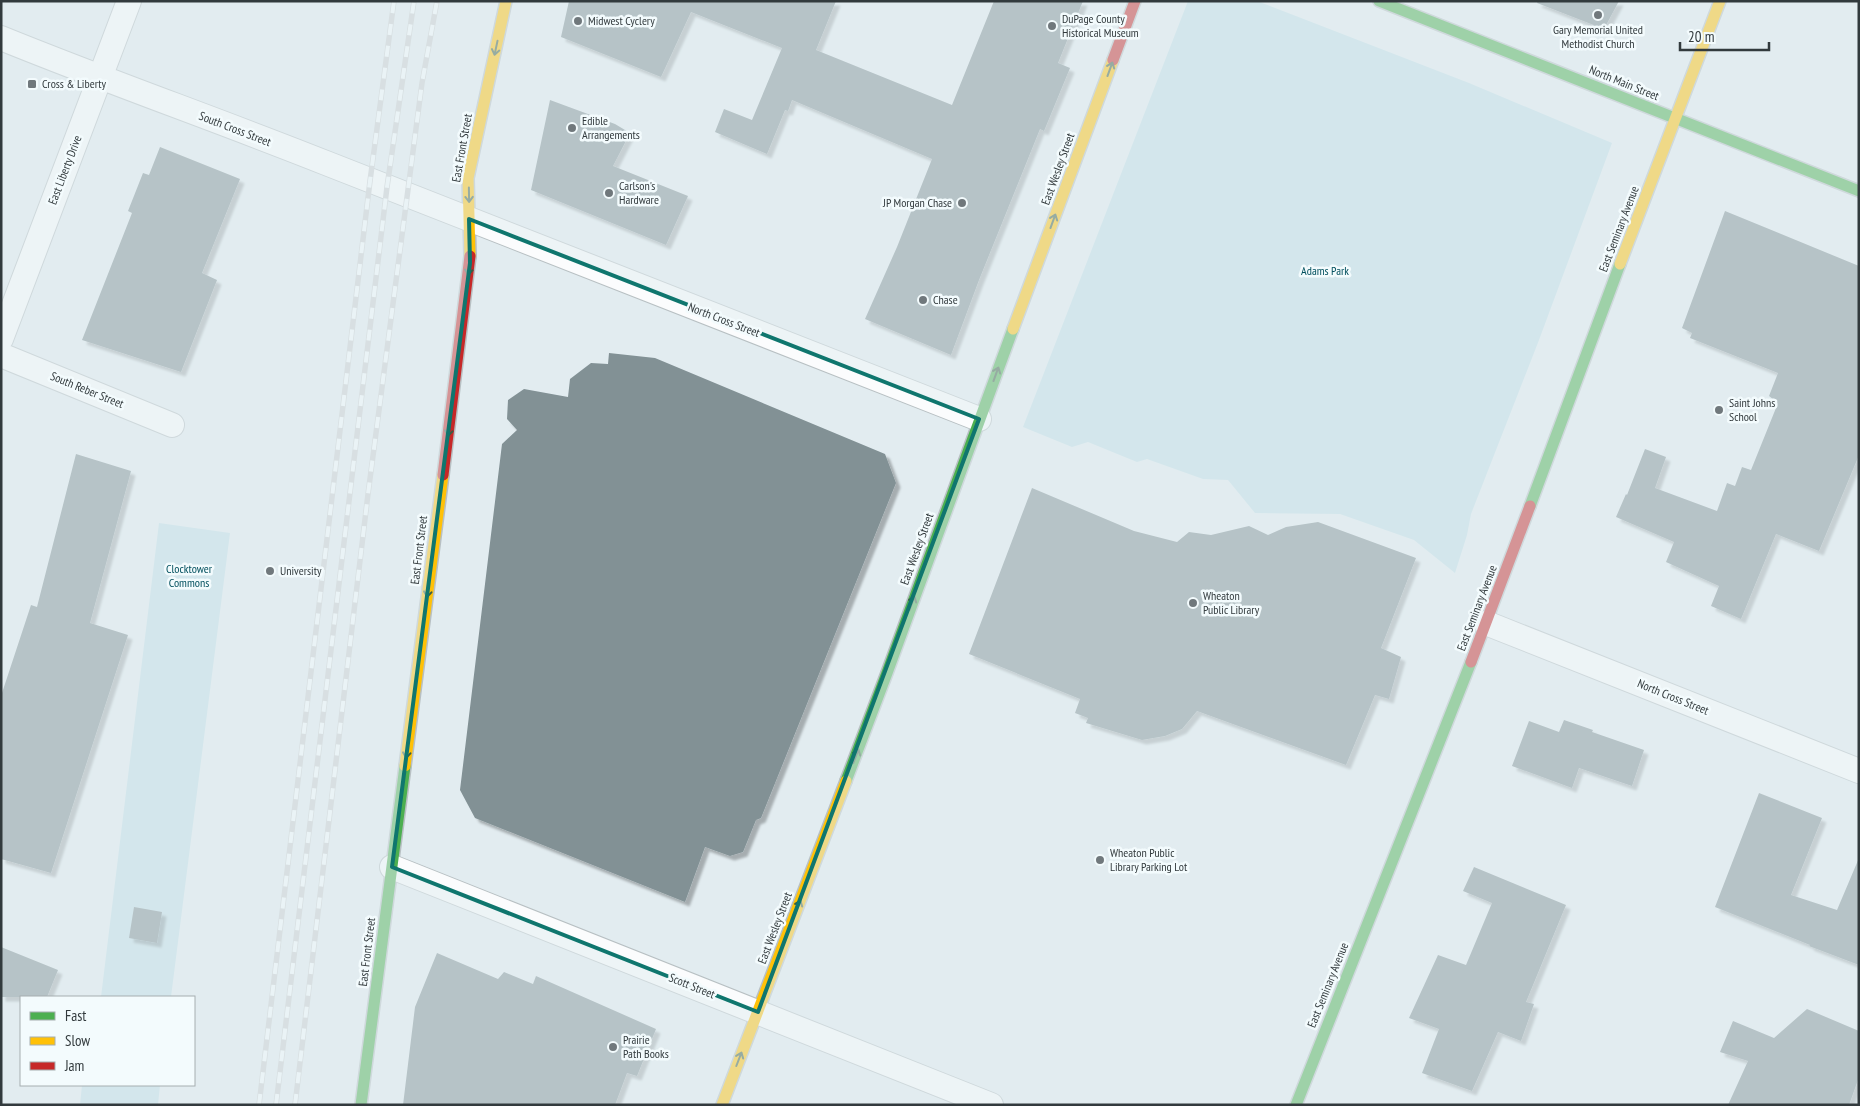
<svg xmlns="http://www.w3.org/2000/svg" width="1860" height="1106" font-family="'PT Sans Narrow',sans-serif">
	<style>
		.green { fill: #c2dee6 }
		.building { fill: #829195; filter: url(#shadow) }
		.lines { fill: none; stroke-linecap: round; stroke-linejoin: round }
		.street-casing { stroke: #b8c0c3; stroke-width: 26 }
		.fast-casing { stroke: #b8c0c3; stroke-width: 14 }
		.slow-casing { stroke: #b8c0c3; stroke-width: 14 }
		.jam-casing { stroke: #b8c0c3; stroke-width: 14 }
		.street { stroke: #fbfcfd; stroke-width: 24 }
		.fast { stroke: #4caf50; stroke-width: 11 }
		.slow { stroke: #ffc107; stroke-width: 11 }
		.jam { stroke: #c62828; stroke-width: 11 }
		.rail-casing { stroke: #cccfd0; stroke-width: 5.5 }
		.rail { stroke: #f3fbfd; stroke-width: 4; stroke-dasharray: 11; stroke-linecap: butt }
		.oneway { stroke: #3a5d43 }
		.marked { fill: none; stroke: #0f766e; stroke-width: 4; stroke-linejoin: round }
		.poi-dot { fill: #70787c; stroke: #f3fbfd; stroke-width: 2 }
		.labels { text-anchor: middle; stroke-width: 5; stroke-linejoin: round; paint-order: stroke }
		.poi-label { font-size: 12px; fill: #323a3d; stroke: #f3fbfd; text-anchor: start }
		.street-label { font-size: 12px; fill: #323a3d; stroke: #f3fbfd }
		.park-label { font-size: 12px; fill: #004f5d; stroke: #f3fbfd }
	</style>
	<defs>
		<filter id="shadow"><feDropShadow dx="4.5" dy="4.5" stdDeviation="1" flood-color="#0004"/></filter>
	</defs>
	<rect width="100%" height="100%" fill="#e2ecf0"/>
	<path class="green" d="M1188,1H1257L1469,83L1612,143L1539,340L1471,514L1467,535L1455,573L1414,540L1340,514L1255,513L1228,480L1203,479L1147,459L1137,462L1088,442L1072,447L1023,427Z
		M159,523L230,533L171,997H101Z
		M82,1085H160L158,1105H80Z"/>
	<path class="building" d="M569,1H836L816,50L952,105L994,1H1083L1058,63L1070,68L1044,131L1040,129L979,280L951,355L865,319L897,247L932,159L792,100L788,111L785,110L767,154L715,132L724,109L752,120L782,48L691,12L661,77L561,37Z
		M1538,1H1619L1604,29L1537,3Z
		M550,100L615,124L630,133L613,166L688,196L666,245L531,190Z
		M160,147L240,179L202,273L217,280L181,372L82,340L132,213L128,211L143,173L149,175Z
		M1725,211L1859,266V455L1819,551L1776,534L1741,619L1711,606L1719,586L1666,562L1674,542L1616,517L1626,494L1627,495L1645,449L1666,457L1655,488L1717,511L1727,483L1735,486L1742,467L1751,470L1778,403L1769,396L1778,373L1690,338L1692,333L1682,328Z
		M609,353L655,358L885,454L896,483L761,818L756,820L743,852L730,856L705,847L685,902L475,818L460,790L502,444L517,430L507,419L508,400L524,389L568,397L570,379L591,363L608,364Z
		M76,454L131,471L90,623L128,635L51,873L1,859V696L31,605L37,607Z
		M1032,488L1134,531L1177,542L1189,532L1211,535L1249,526L1268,535L1286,527L1318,522L1416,558L1381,648L1401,657L1389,699L1375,695L1346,765L1197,711L1182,729L1165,736L1142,740L1086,723L1088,718L1075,713L1080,699L969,654Z
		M1564,720L1593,730L1592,732L1644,750L1632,786L1579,768L1572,788L1512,766L1529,721L1559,732Z
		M1759,793L1822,818L1791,895L1837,910L1859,858V965L1809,946L1810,945L1715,907Z
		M1474,867L1566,905L1526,1002L1534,1004L1521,1041L1498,1032L1472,1091L1422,1073L1439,1029L1409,1018L1438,955L1466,965L1492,903L1463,891Z
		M134,907L162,912L157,943L129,938Z
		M1,947L58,970L47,997H1Z
		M437,953L498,979L504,972L533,984L536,976L656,1029L637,1076L627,1073L615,1105H403L415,1007Z
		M1807,1009L1859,1031V1077L1849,1105H1728L1748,1061L1720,1052L1733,1021L1774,1038Z"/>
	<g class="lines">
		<g class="street-casing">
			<path id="street" d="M1,38C109,82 218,120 326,163C543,249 761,334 979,419
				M1,339L129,1
				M1,355L172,425
				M1486,623L1859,771
				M392,867L991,1105"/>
		</g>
		<g class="fast-casing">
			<path id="fast" d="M1379,1L1859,191
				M1530,506L1620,264
				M846,781L887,673L1013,329
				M361,1105L405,766
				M1296,1105L1471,662"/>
		</g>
		<g class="slow-casing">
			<path id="slow" d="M470,256L468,178L506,1
				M1620,264L1720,1
				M1013,329L1113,60
				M405,766L443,475
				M722,1105L846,781"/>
		</g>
		<g class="jam-casing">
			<path id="jam" d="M1113,60L1135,1
				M443,475L470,256
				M1471,662L1530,506"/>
		</g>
		<use href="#street" class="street"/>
		<use href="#fast" class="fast"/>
		<use href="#slow" class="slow"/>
		<use href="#jam" class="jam"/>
		<g class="rail-casing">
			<path id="rail" d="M259,1105L370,181L394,1
				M276,1105L387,187L414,1
				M295,1105L368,494L422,83L437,1"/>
		</g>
		<use href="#rail" class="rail"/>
	</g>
	<defs><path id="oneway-shaft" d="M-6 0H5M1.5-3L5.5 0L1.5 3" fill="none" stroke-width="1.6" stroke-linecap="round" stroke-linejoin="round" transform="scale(1.25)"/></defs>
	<g class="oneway">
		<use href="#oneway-shaft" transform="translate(496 48) rotate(102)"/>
		<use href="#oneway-shaft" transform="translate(1110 69) rotate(-70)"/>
		<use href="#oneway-shaft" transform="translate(469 195) rotate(89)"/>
		<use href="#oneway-shaft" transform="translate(1053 221) rotate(-70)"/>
		<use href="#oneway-shaft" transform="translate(469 268) rotate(95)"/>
		<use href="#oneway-shaft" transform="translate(996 374) rotate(-70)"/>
		<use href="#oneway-shaft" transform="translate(449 429) rotate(97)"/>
		<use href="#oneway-shaft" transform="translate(428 590) rotate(97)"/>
		<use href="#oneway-shaft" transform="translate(912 603) rotate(-70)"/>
		<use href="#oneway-shaft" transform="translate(407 751) rotate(97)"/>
		<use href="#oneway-shaft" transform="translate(856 756) rotate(-69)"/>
		<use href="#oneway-shaft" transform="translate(798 907) rotate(-69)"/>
		<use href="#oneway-shaft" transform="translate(739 1059) rotate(-69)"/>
	</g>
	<path d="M0 0H1860V1106H0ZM469,219L979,419L758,1012L392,867L470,263Z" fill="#e2ecf0" fill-opacity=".55" fill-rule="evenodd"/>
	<path class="marked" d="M469,219L979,419L758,1012L392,867L470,263Z"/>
	<g class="poi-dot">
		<circle cx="1598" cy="15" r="5"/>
		<circle cx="578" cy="21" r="5"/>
		<circle cx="1052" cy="26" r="5"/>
		<rect x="27" y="79" width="10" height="10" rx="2.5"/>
		<circle cx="572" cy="128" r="5"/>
		<circle cx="609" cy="193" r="5"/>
		<circle cx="962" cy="203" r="5"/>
		<circle cx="923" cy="300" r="5"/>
		<circle cx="1719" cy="410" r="5"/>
		<circle cx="270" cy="571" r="5"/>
		<circle cx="1193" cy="603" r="5"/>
		<circle cx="1100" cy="860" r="5"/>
		<circle cx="613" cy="1047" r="5"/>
	</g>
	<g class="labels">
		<g class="poi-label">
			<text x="1062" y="23">DuPage County<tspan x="1062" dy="14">Historical Museum</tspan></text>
			<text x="588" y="25">Midwest Cyclery</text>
			<text x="1598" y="34" text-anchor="middle">Gary Memorial United<tspan x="1598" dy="14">Methodist Church</tspan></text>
			<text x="42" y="88">Cross &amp; Liberty</text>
			<text x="582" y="125">Edible<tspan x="582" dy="14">Arrangements</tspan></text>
			<text x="619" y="190">Carlson's<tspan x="619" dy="14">Hardware</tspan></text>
			<text x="952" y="207" text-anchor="end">JP Morgan Chase</text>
			<text x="933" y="304">Chase</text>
			<text x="1729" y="407">Saint Johns<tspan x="1729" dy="14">School</tspan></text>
			<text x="280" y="575">University</text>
			<text x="1203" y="600">Wheaton<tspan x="1203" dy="14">Public Library</tspan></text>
			<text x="1110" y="857">Wheaton Public<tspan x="1110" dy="14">Library Parking Lot</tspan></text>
			<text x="623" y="1044">Prairie<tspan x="623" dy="14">Path Books</tspan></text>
		</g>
		<g class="street-label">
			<text transform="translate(1624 83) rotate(22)" y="4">North Main Street</text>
			<text transform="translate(235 129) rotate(21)" y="4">South Cross Street</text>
			<text transform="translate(462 148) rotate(-80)" y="4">East Front Street</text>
			<text transform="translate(1058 169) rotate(-70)" y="4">East Wesley Street</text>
			<text transform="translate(65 170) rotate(-69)" y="4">East Liberty Drive</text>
			<text transform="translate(1619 229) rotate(-69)" y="4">East Seminary Avenue</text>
			<text transform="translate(724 320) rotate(21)" y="4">North Cross Street</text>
			<text transform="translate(87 390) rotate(22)" y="4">South Reber Street</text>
			<text transform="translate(917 549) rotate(-70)" y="4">East Wesley Street</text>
			<text transform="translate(419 550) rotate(-83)" y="4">East Front Street</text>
			<text transform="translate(1477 608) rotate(-69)" y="4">East Seminary Avenue</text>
			<text transform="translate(1673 697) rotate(22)" y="4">North Cross Street</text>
			<text transform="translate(775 928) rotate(-69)" y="4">East Wesley Street</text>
			<text transform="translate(367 952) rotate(-83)" y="4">East Front Street</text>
			<text transform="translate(1328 985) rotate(-68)" y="4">East Seminary Avenue</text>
			<text transform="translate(692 986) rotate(22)" y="4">Scott Street</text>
		</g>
		<g class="park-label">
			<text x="1325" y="275">Adams Park</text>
			<text x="189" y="573">Clocktower<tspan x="189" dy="14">Commons</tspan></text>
		</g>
	</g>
	<rect width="1860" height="1106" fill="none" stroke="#323a3d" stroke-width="5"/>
	<rect x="20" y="996" width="175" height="90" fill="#f3fbfd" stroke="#a6aeb0"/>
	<rect x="30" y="1012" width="25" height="8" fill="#4caf50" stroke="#a6aeb0"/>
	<text x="65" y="1021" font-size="15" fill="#323a3d">Fast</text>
	<rect x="30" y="1037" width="25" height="8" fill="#ffc107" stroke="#a6aeb0"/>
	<text x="65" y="1046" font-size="15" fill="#323a3d">Slow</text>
	<rect x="30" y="1062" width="25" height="8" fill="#c62828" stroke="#a6aeb0"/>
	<text x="65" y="1071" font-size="15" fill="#323a3d">Jam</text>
	<path d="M1680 42v8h89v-8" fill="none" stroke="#323a3d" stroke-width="2.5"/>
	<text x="1688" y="42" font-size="15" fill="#323a3d" stroke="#f3fbfd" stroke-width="4" paint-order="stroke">20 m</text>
</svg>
